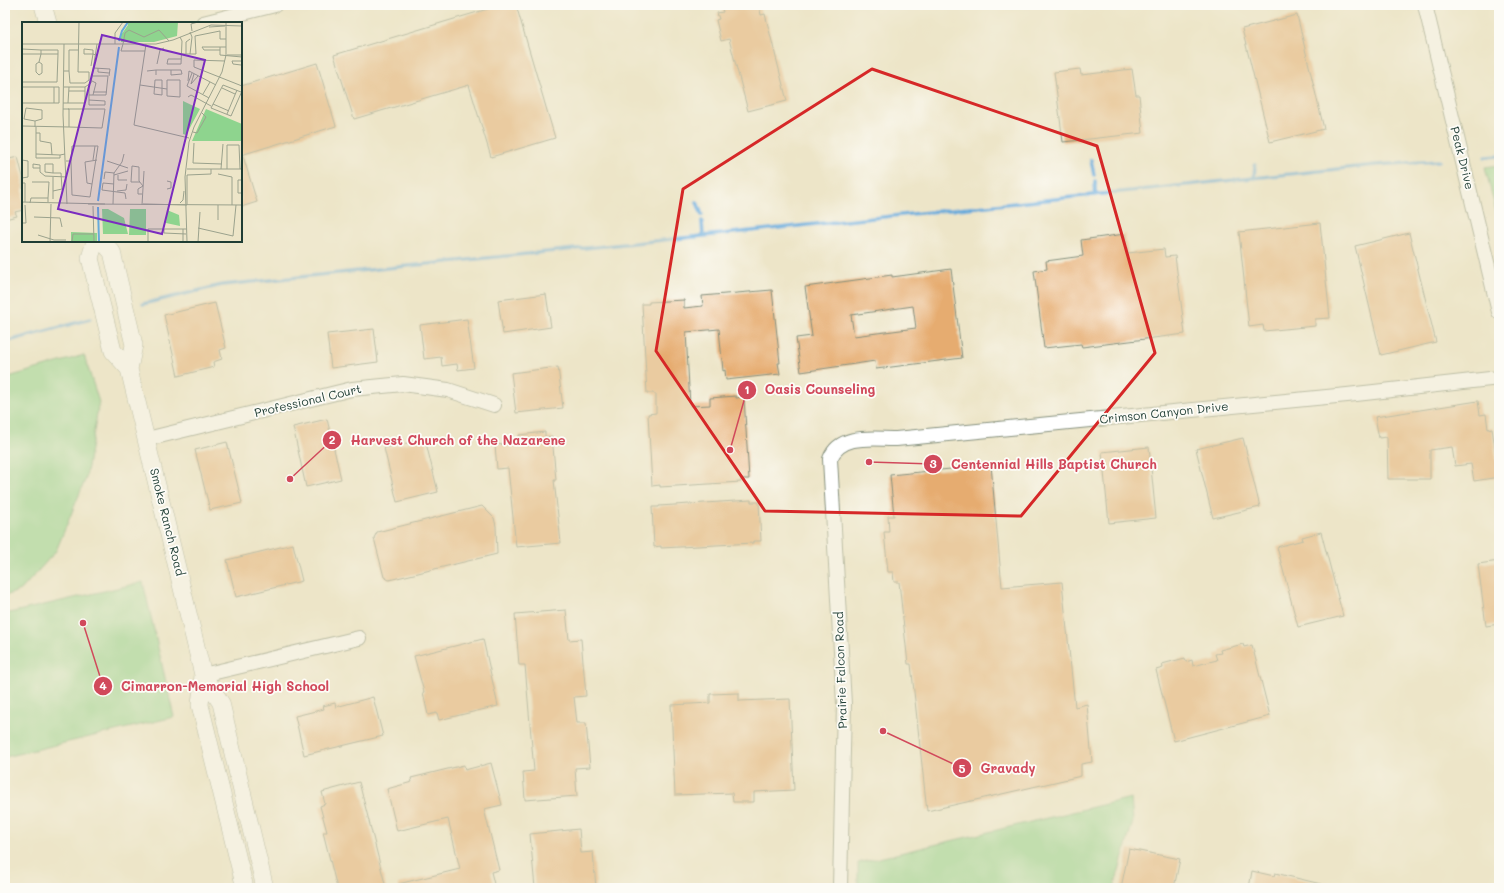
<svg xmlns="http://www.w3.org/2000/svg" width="1504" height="893" font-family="Mali,sans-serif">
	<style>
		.green { fill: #8ed48e; stroke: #568861 }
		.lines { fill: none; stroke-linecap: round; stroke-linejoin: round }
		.stream { stroke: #66aadb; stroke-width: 3.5 }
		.building { fill: #e6ac6f; fill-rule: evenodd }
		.minor-casing { stroke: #86917e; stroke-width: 16 }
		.major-casing { stroke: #86917e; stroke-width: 18 }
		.minor { stroke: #fff; stroke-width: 14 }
		.major { stroke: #fff; stroke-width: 17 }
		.marked { fill: none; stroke: #d62828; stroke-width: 3; stroke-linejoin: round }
		.labels { text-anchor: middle; stroke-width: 3.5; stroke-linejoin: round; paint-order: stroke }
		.street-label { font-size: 12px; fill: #1f3d34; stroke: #fdfcf7 }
		.inset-river { fill: none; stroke: #66aadb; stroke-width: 2 }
		.inset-road { fill: none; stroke: #9ba28d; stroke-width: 1 }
		.view { fill: #7b2cbf; fill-opacity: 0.15; stroke: #7b2cbf; stroke-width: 2 }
		.inset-edge { fill: none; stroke: #1f3d34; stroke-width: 2 }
		.leader { fill: none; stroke: #d1495b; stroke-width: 1.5 }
		.callout-dot { fill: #d1495b; stroke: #fdfcf7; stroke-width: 1.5 }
		.mark-label { font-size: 12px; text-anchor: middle; font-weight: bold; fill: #fff }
		.callout-label { font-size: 13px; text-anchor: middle; font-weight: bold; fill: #d1495b; stroke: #fdfcf7; stroke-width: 3.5; stroke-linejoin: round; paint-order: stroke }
	</style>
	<rect width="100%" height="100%" fill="#fdfcf7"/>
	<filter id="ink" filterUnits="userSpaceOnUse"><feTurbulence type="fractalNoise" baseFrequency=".025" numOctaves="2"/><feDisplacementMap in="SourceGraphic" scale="8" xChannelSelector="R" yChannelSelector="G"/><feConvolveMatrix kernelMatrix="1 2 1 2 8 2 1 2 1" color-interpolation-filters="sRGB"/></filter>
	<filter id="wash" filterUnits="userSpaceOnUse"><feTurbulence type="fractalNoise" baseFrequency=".012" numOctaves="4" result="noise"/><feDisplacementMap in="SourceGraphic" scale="16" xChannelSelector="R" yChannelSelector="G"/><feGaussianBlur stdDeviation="0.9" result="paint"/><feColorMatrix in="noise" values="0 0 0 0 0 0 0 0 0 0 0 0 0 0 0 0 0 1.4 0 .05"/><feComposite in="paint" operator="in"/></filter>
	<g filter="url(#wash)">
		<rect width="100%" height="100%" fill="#ede5c8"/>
		<path class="green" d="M1499,165V224L1485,167Z
			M84,355L99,402L86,478L56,551L21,590L5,596V378Z
			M143,582L174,717L5,757V614Z
			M1131,798L1133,821L1114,888H858V863Z"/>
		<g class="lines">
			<path class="stream" d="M1485,157L1499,156
				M1091,160L1094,175
				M1254,178L1255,165
				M1095,181V195
				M697,202L702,215
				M702,221L703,236
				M143,304L222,285L703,236L1376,165L1439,161
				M5,342L90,319"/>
		</g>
		<g id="blocks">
			<path class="building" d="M501,5H516L555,138L491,157L469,85L354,119L334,55Z
				M721,5H759L761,15L765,14L787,101L748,111L729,39L721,41L716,20L719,19L717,13L723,12Z
				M1297,15L1324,129L1270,142L1242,29Z
				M317,63L336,126L241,155V86Z
				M1080,69L1081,75L1132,69L1136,95H1139L1143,133L1063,142L1054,72Z
				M241,156H243L257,202L241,207Z
				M18,157L23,177V210L15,212L17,216L5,219V160Z
				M1320,223L1330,318L1315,319V326L1264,331L1263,325L1249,327L1239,232Z
				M1409,233L1436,342L1381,355L1355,246Z
				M1125,234L1128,253L1164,249L1165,257L1175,256L1185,334L1082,347L1081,344L1044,348L1034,271L1047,269L1046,261L1083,256L1081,240Z
				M951,269L962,358L876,369L875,361L801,372L796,338L812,336L805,287L892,275V277ZM913,306L916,328L854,336L851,315Z
				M772,290L780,363H778L780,374L726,380L725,370L723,371L719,329L686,332L690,406L710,405V398L736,396V398L744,397L749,479H741V482L660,487V485L652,486L648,414L656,413V394H654V393H647L642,304H649V302L684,300V308L703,306L702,296Z
				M546,294L551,327L503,334L498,300Z
				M215,303L226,348L220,350L222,359L213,362L214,367L178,376L164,315Z
				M467,319L474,368L458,370L457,364L442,366L441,357L424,359L420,325Z
				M374,329L378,362L331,368L327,334Z
				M558,367L563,408L516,413L511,373Z
				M1478,401L1480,415L1486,414L1488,429L1492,428L1499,477L1474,481L1471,464L1455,466L1452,447L1430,450V479H1388L1387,437L1379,438L1375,417Z
				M327,419L341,479L306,487L293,427Z
				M545,432V437L552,436L556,480H554L561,543L516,547L508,468L497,469L495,445L520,443L519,435Z
				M1243,438L1260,507L1213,518L1196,449Z
				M425,439L438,492L397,502L384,448Z
				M227,442L242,503L210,510L195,450Z
				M1149,447L1156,518L1109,523L1102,452Z
				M991,465L1002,587L1062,582L1075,707L1087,704L1092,762L1081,764V776L927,811L911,664H908L899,582H894L893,572H888L884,532H889L888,516H894L890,475Z
				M751,500V502H759L761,541H753V543L661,548V546L654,547L652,507H659V506Z
				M482,506L494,518L496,526L497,554L389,580L384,577L374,538L377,532Z
				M1321,532L1343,616L1298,627L1277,547L1303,540L1302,537Z
				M293,544L302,581L236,597L227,560Z
				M1499,561V624L1486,626L1478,564Z
				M566,610L569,640L581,639L586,696L574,697L577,723H586L590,767L575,768L577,796L525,800L523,772L534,771L525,665H519L515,614Z
				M483,639L498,706L439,720L437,713L428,715L423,692H424L414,656Z
				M1243,644L1244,647L1252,645L1270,716L1174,741L1156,670L1163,668L1162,664L1185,658L1186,662L1192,660L1193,666L1217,660L1215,654L1221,653L1220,650Z
				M739,693V701L790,699L794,790L754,792V802H733L732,793L675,795L671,705L710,703V694Z
				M373,697L383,736L304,755L295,716L324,709L323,706L335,703L336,707Z
				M491,763L502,805L484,809L499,870L491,872L495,888H398V884L460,869L448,819L397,831L387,789L412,782L411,778L464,765L465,770Z
				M359,782L386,888H337L323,832H327L320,806L325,804L322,792Z
				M579,829L581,853L593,852L596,888H535L530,834Z
				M1129,849L1180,859L1174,888H1121Z
				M1252,871L1274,876L1275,873L1321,884L1320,888H1249Z"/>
		</g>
	</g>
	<g filter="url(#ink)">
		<use href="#blocks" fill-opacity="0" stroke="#86917e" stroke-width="1"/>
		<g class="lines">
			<g class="minor-casing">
				<path id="minor" d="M1425,5L1499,312
					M203,23L275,5
					M147,439L352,389L403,384L448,390L494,405
					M203,675L359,638
					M840,888L844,704L830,459C840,433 873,439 896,439L1347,395L1499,378"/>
			</g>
			<g class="major-casing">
				<path id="major" d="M43,5L48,23
					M95,241L90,258L113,351L129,369
					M102,241L112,252L134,345L129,369L203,675L221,703L265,888
					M203,675L200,705L245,888"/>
			</g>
			<use href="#minor" class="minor"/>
			<use href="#major" class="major"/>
		</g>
	</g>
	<path d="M0 0H1504V893H0ZM872,69L1097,146L1155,353L1021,516L765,511L656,351L683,189Z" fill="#ede5c8" fill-opacity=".55" fill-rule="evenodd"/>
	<path class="marked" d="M872,69L1097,146L1155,353L1021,516L765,511L656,351L683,189Z"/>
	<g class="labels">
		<g class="street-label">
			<text transform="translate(1462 158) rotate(76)" y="4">Peak Drive</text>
			<text transform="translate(308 401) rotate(-13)" y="4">Professional Court</text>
			<text transform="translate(1164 413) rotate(-6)" y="4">Crimson Canyon Drive</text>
			<text transform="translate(167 522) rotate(76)" y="4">Smoke Ranch Road</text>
			<text transform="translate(841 670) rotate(-92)" y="4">Prairie Falcon Road</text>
		</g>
	</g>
	<g transform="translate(22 22)">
		<rect width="220" height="220" fill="#ede5c8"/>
		<path d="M105,0H156L155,14L132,20H99V13L106,3ZM161,79L178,87L164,113L161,112ZM184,87L220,102V119H170ZM80,187H86L102,196L106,212H81ZM108,187H124V213H107ZM145,188L157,193L158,204L144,201ZM49,210L75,211V220H49Z" fill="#8ed48e"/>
		<path class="inset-river" d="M97,19L100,9L106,0M76,179L97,25M76,185L77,220"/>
		<path class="inset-road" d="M187,5L203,4M170,9L169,2L176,0M168,10L170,15L168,32M158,15L160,19L159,42H145L146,37H159M0,22H134L151,18L189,3L220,4M42,22L41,93L45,182M93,22V11L101,0M101,22L103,11L107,8L122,15L137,8L147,19M101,22L99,29H123M124,22L112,103L167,116M204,25H198V33L220,35M0,27L19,28M198,28H182L180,25H198M0,32H36V28H19V32L17,40L14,42V50L17,53L20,51V42L17,40M159,32H174L173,14L198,9V17H204M164,32V20L168,17M205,33H220M203,39L172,38V45L220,64M135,42L138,28L142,26M219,43L211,42L210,39H220M69,44L71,32V28L62,27V32H71L74,33M72,46L88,47L87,54M76,46V50L87,51M134,48H159L160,52L149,53V48M42,49H47L48,61H63L67,58V50H56L57,0M47,49V28H57M125,49L134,48V53M170,51L165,64L187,76M172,52L169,62L176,54M133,58H140V73L132,72ZM70,59L74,61L71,73M166,59L167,49L194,63M0,60H35L36,32M118,63L145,67V58H158V75L145,74V67M67,64V73H84L86,54H71M0,65H37V81H0M32,65V81M42,65H63L69,61L75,22M200,66L213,72M47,69H63M71,70H85M219,70L201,63L189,86L209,94L220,69M181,72L188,60M67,73V83H83V79L67,78M166,75L169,73L189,84M41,81H63V65M46,81L47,65M191,82L207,89M46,87H83L80,106L47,105M205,92L215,68M13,99L2,97L4,86L20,88V97L13,99V105M0,104L47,105V87H41M14,105V136H38V133L43,132M171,110L175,111L184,95L180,91M14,111H18V119L29,121L30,133M172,121L171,141L200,142M14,132L38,133M0,138L6,139V155L0,156M71,138L73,124M44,139H49L50,124H76L68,175L50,173L49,139M85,139L106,146M18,146H11V142L18,143V150L23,154L45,155M165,147H220M199,147L201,122M205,147V123H217L218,147M31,151L23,150V142H31V151H39L40,167L31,169M196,152L210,155V183M92,153L106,149M96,153V158H105M165,153L189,152V147M165,153V183M82,157L83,150L92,151M220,158H216V171H220M10,160H27L26,176M118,160H109L110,144L117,145V159L121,164M0,161H3V180M70,162L65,161L63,140L75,138M92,162L81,161L80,168L103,171L104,177M145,167L149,166V160L145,159M95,169L104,168L105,162M120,172H116V167L121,164M31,177V155M0,180L83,182M8,181L9,176H26V180M158,181L161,178L162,169M66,182L220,183M91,182L92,151L100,140L102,132M121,182L165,183M120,183L122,149M196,183V198M71,184L72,220M12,195L38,196L40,205M0,201H4L3,183M176,206L211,214L214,183M161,207V220M164,212L142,211V207H165M16,213L32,218H44M28,220L29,182M50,220L51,212H72M126,220V207H142M165,220L163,155L167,120L172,105L200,50L204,33V0M176,220L178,190"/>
		<path class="view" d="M80,13L183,38L140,212L36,187Z"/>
		<rect width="220" height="220" class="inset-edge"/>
	</g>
	<path class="leader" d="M730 450L747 390M290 479L332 440M869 462L933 464M83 623L103 686M883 731L962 768"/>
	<g class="callout-dot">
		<circle cx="730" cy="450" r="4"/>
		<circle cx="290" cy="479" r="4"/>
		<circle cx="869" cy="462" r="4"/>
		<circle cx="83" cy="623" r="4"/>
		<circle cx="883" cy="731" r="4"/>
		<circle cx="747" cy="390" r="10"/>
		<circle cx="332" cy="440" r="10"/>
		<circle cx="933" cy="464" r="10"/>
		<circle cx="103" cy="686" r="10"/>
		<circle cx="962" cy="768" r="10"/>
	</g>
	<g class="mark-label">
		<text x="747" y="394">1</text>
		<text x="332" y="444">2</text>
		<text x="933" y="468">3</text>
		<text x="103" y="690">4</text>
		<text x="962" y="773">5</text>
	</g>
	<g class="callout-label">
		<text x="820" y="394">Oasis Counseling</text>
		<text x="458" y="445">Harvest Church of the Nazarene</text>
		<text x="1054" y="469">Centennial Hills Baptist Church</text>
		<text x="225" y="691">Cimarron-Memorial High School</text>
		<text x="1008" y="773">Gravady</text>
	</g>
	<rect width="1504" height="893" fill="none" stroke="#fdfcf7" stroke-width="20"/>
</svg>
